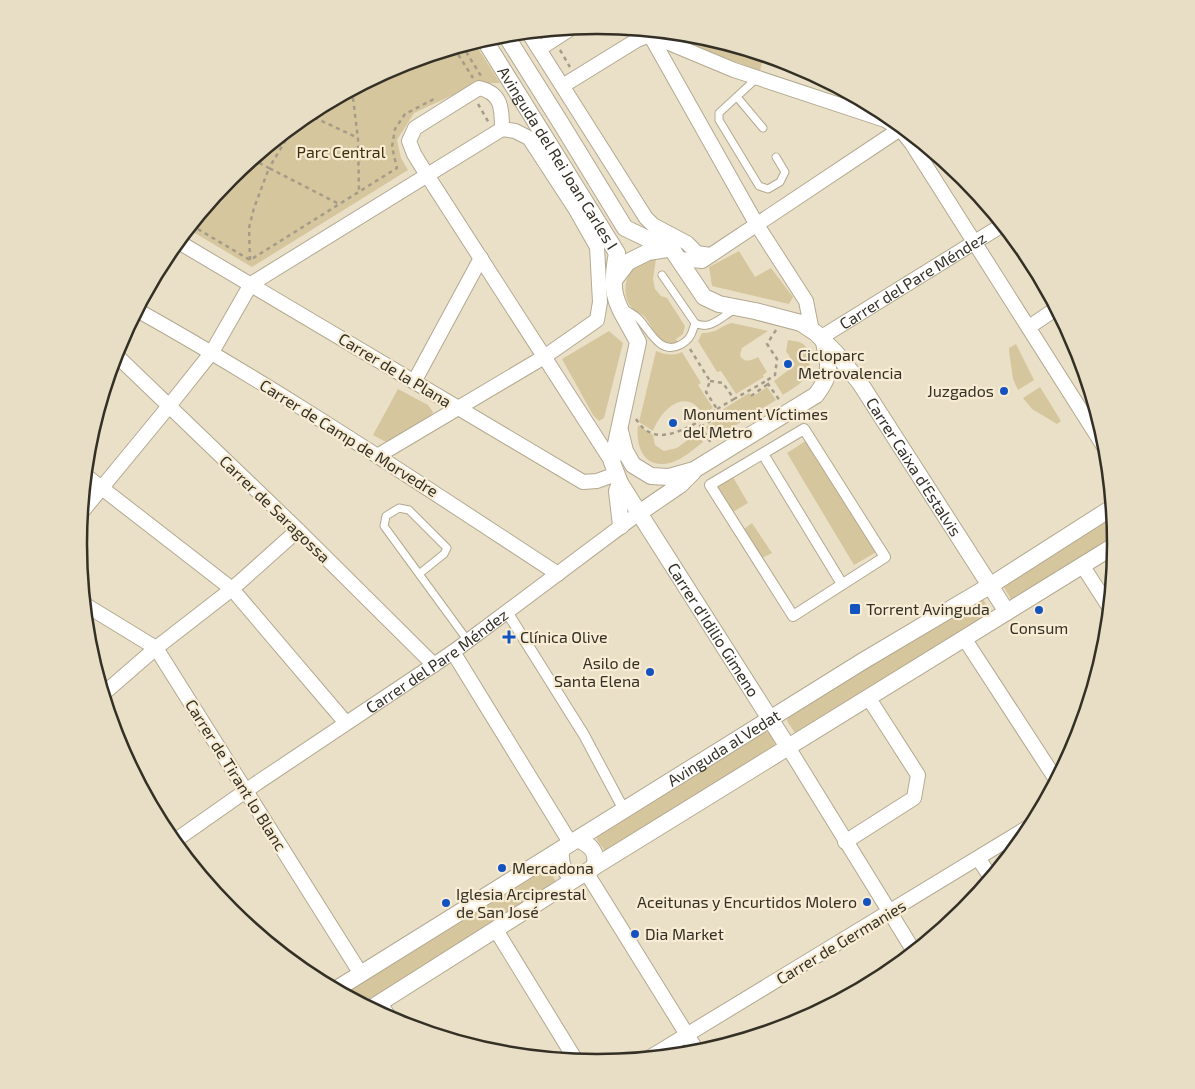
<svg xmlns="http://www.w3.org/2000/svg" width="1195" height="1089" font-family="'Exo 2',sans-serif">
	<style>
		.green { fill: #d6c69d }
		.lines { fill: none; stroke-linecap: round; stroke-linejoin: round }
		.service-casing { stroke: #b3a991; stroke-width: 9 }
		.pedestrian-casing { stroke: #b3a991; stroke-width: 12 }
		.minor-casing { stroke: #b3a991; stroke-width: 16 }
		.tertiary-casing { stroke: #b3a991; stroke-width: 18 }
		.path { stroke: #a49c89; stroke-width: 2.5; stroke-dasharray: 4 4; stroke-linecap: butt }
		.service { stroke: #fff; stroke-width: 7 }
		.pedestrian { stroke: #fff; stroke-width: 10 }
		.minor { stroke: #fff; stroke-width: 14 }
		.tertiary { stroke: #fff; stroke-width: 16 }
		.poi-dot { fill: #1353bf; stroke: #f8edd4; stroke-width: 2 }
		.labels { text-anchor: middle; stroke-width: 4.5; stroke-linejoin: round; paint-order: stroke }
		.park-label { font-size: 16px; fill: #3d300d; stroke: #f8edd4 }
		.street-label { font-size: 16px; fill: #343026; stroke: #f8edd4 }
		.poi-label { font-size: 16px; fill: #343026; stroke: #f8edd4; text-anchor: start }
		.rim { fill: none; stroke: #343026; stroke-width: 2.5 }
	</style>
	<rect width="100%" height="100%" fill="#eae0c7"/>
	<path class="green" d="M661,31L699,35L764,55L760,71L712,53Z
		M474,42L500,83H479L414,113L397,140L401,158L408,170L252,267L188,229L230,177L309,112L399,64Z
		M739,251L755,277L771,268L793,297L789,304L712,286L709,267Z
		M654,257L656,259L653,279L655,289L661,296L667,298L685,326L683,334L676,339L678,343L669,345C656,339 653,327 644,316C641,313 637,313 634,310C622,300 623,278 634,268C640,263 647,260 654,257Z
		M732,323L768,331L742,348L740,355C743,363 751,361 758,357L767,372L763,375L764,377L736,394L721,371L717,372L698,341L702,333C719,333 719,326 732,323Z
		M609,331L623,343L604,418L599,421L593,415L562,359Z
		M788,340C793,341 799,341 803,344C812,351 811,370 805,378C800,385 790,390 783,395L774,381L795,365L786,351Z
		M1016,344L1034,380L1018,390L1013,379L1009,351V348Z
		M656,351C665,355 673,356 682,352L701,383L698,385L713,408L703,414C685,386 661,410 653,431L639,422Z
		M767,387L776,400L714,439L706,427L716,420L714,415L749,393L752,397Z
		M1040,387L1061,421L1057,424L1032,409L1023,398Z
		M398,389L428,405L433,412L430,417L386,442L373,435Z
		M638,425L653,435L655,445L664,451L677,448L697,433L703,442C694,449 684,458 673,462C646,471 635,449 638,425Z
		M810,438L880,550L854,565L787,453Z
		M733,477L748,503L733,512L718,487Z
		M1114,514L1116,536L1012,601L1002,584Z
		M752,523L772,553L762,558L744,529Z
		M980,598L983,599L991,613L797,734L795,733L787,721L788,717Z
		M765,731L769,733L776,746L605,852C603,846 597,842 596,837L600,834Z
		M544,868L549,870L556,882L363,1006L342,994Z"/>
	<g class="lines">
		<g class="service-casing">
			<path id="service" d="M757,78L719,113V120L759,186L768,189L780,182L785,172L776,157
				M737,97L763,128
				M662,275L695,323C710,331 721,317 734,310
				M625,309C629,312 634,314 638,318C649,329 660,356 680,345C690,340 692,334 695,323
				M419,574L444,554L447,548L409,510L399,508L386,516L384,526L468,641"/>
		</g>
		<g class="pedestrian-casing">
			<path id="pedestrian" d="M804,429L885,557L793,616L710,485Z
				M763,454L842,584
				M507,612L584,735L624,810"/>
		</g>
		<g class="minor-casing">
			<g id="minor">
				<path d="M528,32L646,218L653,225L687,243L697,253L710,255"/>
				<path d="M650,35L734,70L885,120L900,129L912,144L1108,453"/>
				<path d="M650,35L757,225L806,301L812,331"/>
				<path d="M539,49L573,27"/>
				<path d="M564,85L637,40L650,35"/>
				<path d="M502,129C502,109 502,93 479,88L415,128L409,141L414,154L427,175L612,462"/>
				<path d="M177,241L583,482L597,481L616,474"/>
				<path d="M679,259L702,261L900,129"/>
				<path d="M137,310C282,391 419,483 558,574"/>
				<path d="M1029,327L1057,308"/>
				<path id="s1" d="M820,338L1004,224"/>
				<path d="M115,354L298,530L434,665"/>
				<path d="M414,382L481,258"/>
				<path d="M1085,416L1097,409"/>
				<path d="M379,455L544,357L597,320L600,302L597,247L576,210L529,138L515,131L502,129"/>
				<path d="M85,475L232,589L346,723"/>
				<path d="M81,513L169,406L212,352L251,284L502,129"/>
				<path d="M1082,565L1111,610"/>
				<path d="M84,604L156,648L361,974"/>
				<path d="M964,638L1057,781"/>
				<path d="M453,652L571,844"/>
				<path d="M103,694L156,648L232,589L298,530"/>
				<path d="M788,747L915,953"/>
				<path id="s2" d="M173,842L257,783L453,652L639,513"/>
				<path d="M845,842L914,798L918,775L868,697"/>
				<path d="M978,858L992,879"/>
				<path d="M586,872L699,1054"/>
				<path d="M496,930L577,1062"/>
				<path d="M380,1003L391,1020"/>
				<path d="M647,1059L1035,823"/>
			</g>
		</g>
		<g class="tertiary-casing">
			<g id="tertiary">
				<path id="s3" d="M505,34L562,125L625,228L673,251L704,297L719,304L755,311L801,323L816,333L836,353L860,383L1007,612"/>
				<path id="s4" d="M484,39L617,253C608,299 618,304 638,342L612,462L620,483L788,747"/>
				<path d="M615,279L628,262L648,252L667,249"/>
				<path d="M620,431L625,451L633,465L651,476L669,477L694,470L816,395C833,372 829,368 824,342"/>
				<path d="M620,483L617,491L621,526"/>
				<path d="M639,513L680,485L693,472"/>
				<path d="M578,839C590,845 599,852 594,867"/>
				<path d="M561,850C560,865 563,872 576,878"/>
				<path id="s5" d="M335,990L863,661L991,585L1113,507"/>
				<path d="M370,1009L594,867L1117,544"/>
			</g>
		</g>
		<path class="path" d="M462,45L481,76
			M454,48L473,78
			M560,50L570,67
			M352,90L358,139L359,192
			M478,104L489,123
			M307,114L358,138
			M252,159L269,168L290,133L305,115
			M191,225L250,260L397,168L392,147L395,129L405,114L434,99
			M250,260L249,228L254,208L269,168L339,204
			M776,330L767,344L777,359L775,375L766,381L780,401
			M690,349L710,381L706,392L717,409L698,422L711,443
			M710,381L723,383L734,399L766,381
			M751,396L768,384
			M717,409L734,399
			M636,419C652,445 676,434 698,422
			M701,427L715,418"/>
		<use href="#service" class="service"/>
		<use href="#pedestrian" class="pedestrian"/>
		<use href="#minor" class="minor"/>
		<use href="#tertiary" class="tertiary"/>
	</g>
	<g class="poi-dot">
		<circle cx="788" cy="364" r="5"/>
		<circle cx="1004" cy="391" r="5"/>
		<circle cx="673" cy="423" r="5"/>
		<rect x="849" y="603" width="12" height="12" rx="2.5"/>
		<circle cx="1039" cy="610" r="5"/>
		<path d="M506.5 629.5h5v5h5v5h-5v5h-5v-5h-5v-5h5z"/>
		<circle cx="650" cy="672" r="5"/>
		<circle cx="502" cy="868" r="5"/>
		<circle cx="867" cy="902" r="5"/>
		<circle cx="446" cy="903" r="5"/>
		<circle cx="635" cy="934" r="5"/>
	</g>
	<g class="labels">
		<g class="park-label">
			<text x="341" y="158">Parc Central</text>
		</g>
		<g class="street-label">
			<text dy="6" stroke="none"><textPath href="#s4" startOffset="140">Avinguda del Rei Joan Carles I</textPath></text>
			<text dy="6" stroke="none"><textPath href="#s1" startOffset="109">Carrer del Pare Méndez</textPath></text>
			<text transform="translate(395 370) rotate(31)" y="6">Carrer de la Plana</text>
			<text transform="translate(349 438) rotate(32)" y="6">Carrer de Camp de Morvedre</text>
			<text dy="6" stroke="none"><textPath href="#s3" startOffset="622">Carrer Caixa d'Estalvis</textPath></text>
			<text transform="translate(275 509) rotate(44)" y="6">Carrer de Saragossa</text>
			<text dy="6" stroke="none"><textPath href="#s4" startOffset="666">Carrer d'Idilio Gimeno</textPath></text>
			<text dy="6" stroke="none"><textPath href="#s2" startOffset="320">Carrer del Pare Méndez</textPath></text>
			<text dy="6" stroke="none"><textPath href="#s5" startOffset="458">Avinguda al Vedat</textPath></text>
			<text transform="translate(236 775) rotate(58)" y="6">Carrer de Tirant lo Blanc</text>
			<text transform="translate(841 942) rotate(-31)" y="6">Carrer de Germanies</text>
		</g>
		<g class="poi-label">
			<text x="798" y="361">Cicloparc<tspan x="798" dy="18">Metrovalencia</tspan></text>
			<text x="994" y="397" text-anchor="end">Juzgados</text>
			<text x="683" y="420">Monument Víctimes<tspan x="683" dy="18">del Metro</tspan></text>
			<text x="866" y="615">Torrent Avinguda</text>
			<text x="1039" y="634" text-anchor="middle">Consum</text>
			<text x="520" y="643">Clínica Olive</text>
			<text x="640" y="669" text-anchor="end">Asilo de<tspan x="640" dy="18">Santa Elena</tspan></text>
			<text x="512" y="874">Mercadona</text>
			<text x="456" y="900">Iglesia Arciprestal<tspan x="456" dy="18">de San José</tspan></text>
			<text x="857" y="908" text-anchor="end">Aceitunas y Encurtidos Molero</text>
			<text x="645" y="940">Dia Market</text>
		</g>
	</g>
	<path d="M0 0H1195V1089H0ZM87 544a510 510 0 1 1 1020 0a510 510 0 1 1-1020 0Z" fill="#e8dec6" fill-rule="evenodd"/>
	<path class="rim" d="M87 544a510 510 0 1 1 1020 0a510 510 0 1 1-1020 0Z"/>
</svg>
